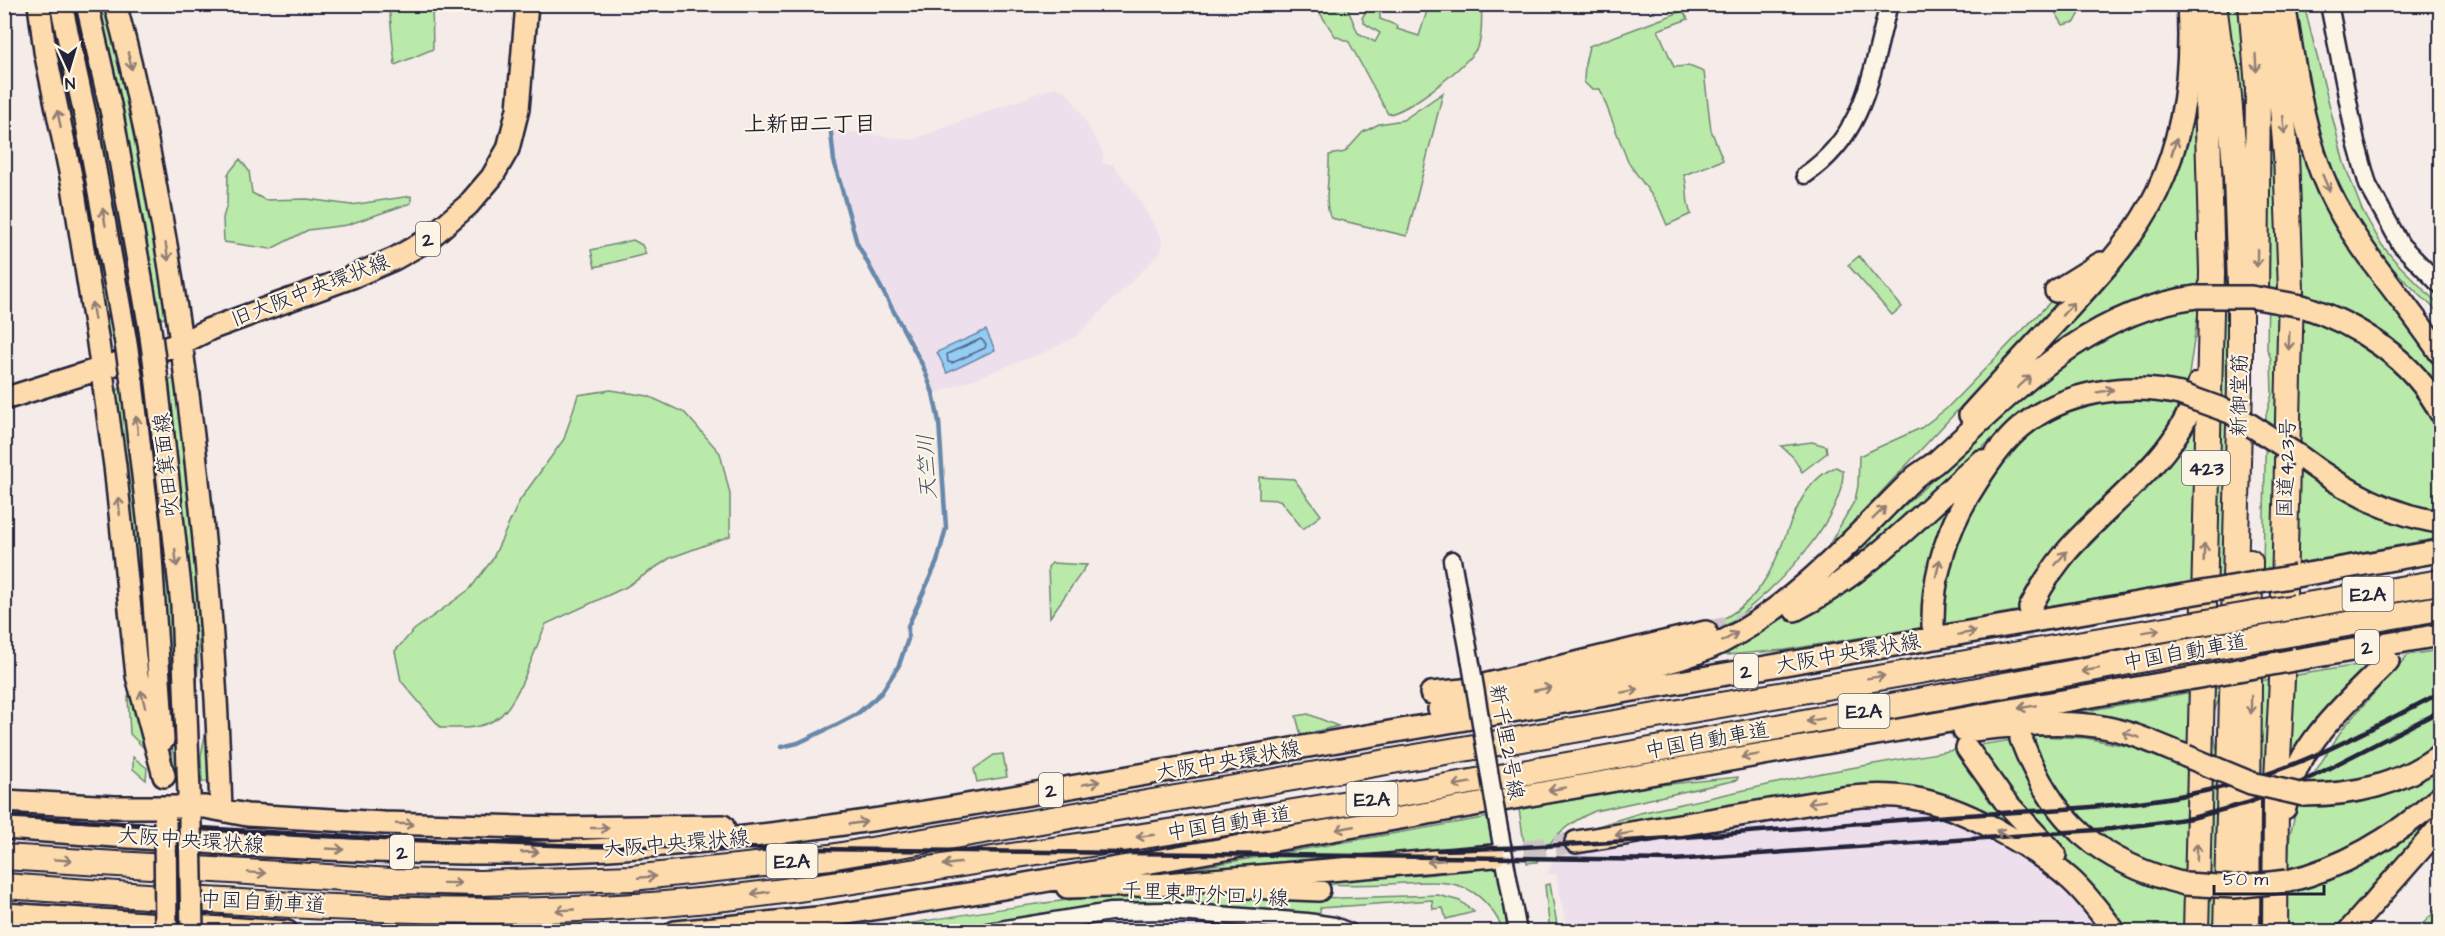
<svg xmlns="http://www.w3.org/2000/svg" width="2445" height="936" font-family="'Architects Daughter','Klee One',sans-serif">
	<style>
		.built { fill: #eddfec }
		.green { fill: #baeaa9; stroke: #6e8672; stroke-width: 1.5 }
		.water { fill: #95ccf4; stroke: #6788aa; stroke-width: 1.5 }
		.lines { fill: none; stroke-linecap: round; stroke-linejoin: round }
		.shore { stroke: #506685; stroke-width: 1.5 }
		.stream { stroke: #6788aa; stroke-width: 4.5 }
		.major-tunnel { stroke: #cbc3c5; stroke-width: 21; stroke-dasharray: 21 10; stroke-linecap: butt }
		.minor-casing { stroke: #22223b; stroke-width: 21 }
		.major-casing { stroke: #22223b; stroke-width: 26 }
		.highway-casing { stroke: #22223b; stroke-width: 28 }
		.minor { stroke: #fcf5e5; stroke-width: 16 }
		.major { stroke: #fddbac; stroke-width: 21 }
		.highway { stroke: #fddbac; stroke-width: 24 }
		.rail { stroke: #22223b; stroke-width: 4.5 }
		.minor-bridge-casing { stroke: #22223b; stroke-width: 21; stroke-linecap: butt }
		.major-bridge-casing { stroke: #22223b; stroke-width: 26; stroke-linecap: butt }
		.highway-bridge-casing { stroke: #22223b; stroke-width: 28; stroke-linecap: butt }
		.minor-bridge { stroke: #fcf5e5; stroke-width: 16 }
		.major-bridge { stroke: #fddbac; stroke-width: 21 }
		.highway-bridge { stroke: #fddbac; stroke-width: 24 }
		.oneway { stroke: #907e74 }
		.labels { text-anchor: middle; stroke-width: 4.5; stroke-linejoin: round; paint-order: stroke }
		.shield { fill: #fcf5e5; stroke: #63616e; stroke-width: 1.5 }
		.shield-label { font-size: 20px; font-weight: bold; fill: #22223b }
		.street-label { font-size: 21px; fill: #22223b; stroke: #fcf5e5 }
		.neighbourhood-label { font-size: 22px; font-weight: bold; fill: #22223b; stroke: #fcf5e5 }
		.water-label { font-size: 22px; font-style: italic; fill: #445572; stroke: #fcf5e5 }
	</style>
	<rect width="100%" height="100%" fill="#f5ebe8"/>
	<filter id="ink" filterUnits="userSpaceOnUse"><feTurbulence type="fractalNoise" baseFrequency=".0167" numOctaves="2"/><feDisplacementMap in="SourceGraphic" scale="12" xChannelSelector="R" yChannelSelector="G"/><feConvolveMatrix kernelMatrix="1 2 1 2 8 2 1 2 1" color-interpolation-filters="sRGB"/></filter>
	<g filter="url(#ink)">
		<path class="built" d="M1055,87L1066,91L1079,110L1103,153L1102,164H1112L1135,193L1162,239L1161,252L1075,337L1050,350L936,393L921,356L863,250L847,203L836,161L833,130L911,140Z
			M1860,809H1899L1930,814L1992,840L2009,849L2059,885L2103,931H1567L1556,874L1547,875L1555,858Z
			M1147,921H1174L1290,931L1112,932L1110,926L1112,923Z"/>
		<path class="green" d="M47,5H52L90,178L116,336L106,337Z
			M70,5H79L101,99L143,323L134,325Z
			M99,5H106L131,101L169,317L160,319L137,182Z
			M385,5H432L433,49L395,65L390,15Z
			M1302,5H1346L1358,33L1375,42L1380,33L1364,23L1362,18L1368,8L1380,11V19L1398,26L1397,29L1419,36L1427,11L1415,5H1482C1481,16 1483,36 1478,46C1470,64 1407,113 1388,114L1349,42L1335,36L1316,7Z
			M2051,5V4L2084,5L2075,22L2063,25Z
			M2223,5H2247L2252,278Z
			M2294,5H2304L2344,163L2362,210L2382,245L2396,262L2440,306V314C2418,293 2395,273 2376,249C2320,179 2310,90 2294,5Z
			M1683,11L1688,19L1658,30L1674,67L1689,66L1704,72L1711,130L1723,160L1684,175C1689,189 1685,200 1691,214L1667,225L1658,204L1628,162L1600,89H1591L1584,82L1585,64L1589,46Z
			M2194,82L2200,166V289C2184,291 2166,292 2150,297C2101,311 2061,342 2021,372L2115,267Z
			M1443,93L1407,236L1331,218C1323,205 1330,173 1329,155L1345,152L1363,132L1379,124L1403,120Z
			M2271,109L2280,134L2277,567L2263,569L2266,415L2272,394L2271,359L2267,349Z
			M2296,131L2418,338L2440,370V395L2298,297Z
			M240,159L249,171L252,193L265,200L307,199L351,205L411,196V203L347,225L308,230L271,249L224,242L223,218L227,204L228,174Z
			M2225,206L2229,330L2225,576L2211,578Z
			M633,240L642,245L646,254L595,267L591,250Z
			M1859,256L1902,307L1892,315L1848,265Z
			M2056,296L2060,298L2053,308L1845,531L1829,545L1855,500L1858,486L1859,456L1921,428L1946,409Z
			M2199,307L2187,387L2156,381L2004,428L1860,559L1810,591C1859,547 1907,503 1956,459C2029,393 2096,322 2199,307Z
			M2297,315C2353,332 2422,377 2440,437C2445,456 2440,493 2440,515C2388,507 2338,473 2295,443Z
			M178,378L200,615L197,687L189,565L169,380Z
			M123,384L140,531L152,696L143,652L113,396Z
			M611,390L648,396L685,413L720,453L730,494V536L670,558L626,587L546,624C535,648 518,706 496,719C479,730 459,728 441,728L401,681L395,651L414,630L470,589L492,560L520,500L564,439L578,395Z
			M144,398L151,399L174,616L178,781H173L171,695Z
			M2138,399L2182,404L2164,436L2021,610L1943,624C1944,568 1955,533 1986,486C1994,474 2001,458 2012,448C2045,416 2093,402 2138,399Z
			M2197,416L2195,581L2043,607L2067,569L2144,489Z
			M1812,442L1826,446L1827,453L1802,472L1793,457L1781,446Z
			M2295,466C2344,503 2380,521 2440,533V538L2293,564Z
			M1836,467L1843,471C1844,526 1754,613 1707,637L1710,625C1733,616 1753,600 1766,578C1789,543 1793,484 1836,467Z
			M1259,477L1294,479L1321,515L1303,529L1280,500L1259,499Z
			M1956,495L1938,536L1925,627L1785,650L1714,656L1797,603L1794,612L1799,620Z
			M1052,563L1087,565L1050,617L1048,567Z
			M2440,650V743C2400,777 2357,782 2306,786L2343,728L2408,655Z
			M2376,662L2288,765L2291,676Z
			M2274,679L2269,931L2255,932L2259,681Z
			M2222,687C2223,696 2219,698 2216,706C2211,720 2215,746 2220,760L2218,931L2203,932L2207,690Z
			M132,691L146,743L144,748L130,734L128,697Z
			M2192,692L2191,748L2143,729L2080,712Z
			M1308,714L1338,726L1301,735L1296,716Z
			M207,725L213,782H202L201,756Z
			M2034,736L2086,738L2141,749L2191,767L2189,874C2128,865 2074,826 2045,771C2039,761 2037,748 2034,736Z
			M2012,740C2035,799 2068,852 2130,876C2148,883 2169,887 2188,891V931H2127L2007,787L1979,745Z
			M1960,749L1979,781L2013,826L1947,800L1892,790L1585,830L1640,813L1822,773Z
			M1003,754L1007,777L977,782L974,769L994,755Z
			M133,757L147,768L146,780L133,769Z
			M2440,767V787L2390,825L2352,848L2287,873L2290,835L2298,802C2350,808 2397,796 2440,767Z
			M1738,777L1737,780L1595,811C1567,823 1552,837 1537,862L1527,863L1519,809L1660,785Z
			M1489,817L1495,848L1164,874L1166,873Z
			M2428,821L2431,823L2370,888L2336,931L2285,932L2286,890C2345,877 2378,855 2428,821Z
			M1498,867L1509,931H1504C1477,874 1443,881 1388,884C1366,885 1345,885 1323,884L1321,881L1424,875Z
			M1550,884L1558,931H1550L1545,885Z
			M1182,890L1341,898L1438,895L1460,901L1474,912L1446,919L1443,908L1433,909L1432,900L1320,908V916L1181,901L1107,905L948,931L861,932C968,913 1074,896 1182,890Z
			M2440,906V931H2416Z"/>
		<path class="water" d="M986,330L995,350L947,373L937,352Z"/>
		<g class="lines">
			<path class="shore" d="M981,339L986,344L985,348L952,363L948,362L947,354Z"/>
			<path class="stream" d="M781,747L798,743L836,725L857,714L881,693L899,665L908,639V626L937,562L946,528L939,422L933,393L923,366L857,243L834,161L831,133"/>
			<path class="major-tunnel" d="M1933,626L1940,675L1962,737
				M1706,632L1753,621
				M2396,651L2426,613L2440,588
				M2018,727C2006,685 2015,649 2030,609
				M1494,856L1576,842"/>
			<g class="minor-casing">
				<path id="minor" d="M2329,4L2356,142L2368,185L2401,245L2440,285
					M1805,175C1867,133 1871,71 1889,4
					M1452,560L1470,658
					M1497,818L1518,932
					M987,932L1110,912L1166,911L1307,922L1334,926L1349,932"/>
			</g>
			<g class="major-casing">
				<path id="major" d="M39,4L45,51L73,186L98,343L115,466L137,676L164,776
					M61,4L86,119L125,337
					M87,4L112,114L150,329
					M115,4C139,89 154,176 169,262C198,443 215,627 221,810
					M2284,4C2295,67 2302,133 2329,191C2357,250 2404,299 2440,353
					M2056,291L2101,263
					M2302,306C2356,323 2414,360 2440,412
					M156,374L182,605L190,820
					M132,382L149,526L163,740
					M4,399L182,343L210,329L352,277L394,259L426,241L468,205L492,177L508,149L518,109L527,4
					M1970,415C2003,379 2036,343 2069,308C2102,272 2136,236 2157,192C2185,133 2192,69 2188,4
					M2299,456C2341,488 2388,515 2440,522
					M2296,576L2440,551
					M2030,608C2044,581 2059,558 2080,537C2124,491 2184,449 2199,383
					M1795,610C1866,574 1922,513 1981,461
					M1933,626C1932,572 1948,525 1978,480C1990,461 2003,442 2021,427C2064,391 2127,382 2180,394
					M2294,660L2440,635
					M1431,693L1463,690L1706,632
					M1439,709C1490,699 1540,689 1591,679C1636,670 1682,662 1722,642C1797,604 1857,534 1916,476L1935,463C2014,392 2086,312 2196,297
					M1964,731C2009,726 2058,719 2103,727C2132,732 2159,745 2186,756
					M2021,739C2052,822 2100,863 2185,884
					M1967,748L2004,800L2055,855
					M2304,795C2355,795 2399,785 2440,755
					M4,801L115,807H205L247,815L384,823L557,828L723,826
					M2285,808C2293,746 2347,703 2388,661
					M4,828C164,839 325,853 485,853C640,853 796,833 949,808L2190,594
					M1576,842L1843,798C1866,795 1889,794 1912,798C1962,806 2032,846 2070,879C2087,894 2101,914 2115,932
					M2288,881C2346,867 2396,836 2440,797
					M1165,884L1494,856
					M1067,887L1180,884
					M1247,887L1319,890
					M4,914L287,932
					M675,932L817,918L992,890L2188,679
					M2348,932L2440,827"/>
			</g>
			<g class="highway-casing">
				<path id="highway" d="M2214,4L2219,42L2227,74L2236,177L2240,284V384L2226,932
					M2251,4L2258,87L2256,296
					M2273,4L2286,154L2291,290L2282,679L2276,800L2275,932
					M2295,607L2440,582
					M2295,633L2440,608
					M4,857L392,881L480,883L632,878L830,857L2189,625
					M4,886C214,900 426,920 636,906C779,897 922,869 1064,848C1440,792 1814,720 2189,651
					M2196,932L2212,272L2207,93L2199,17
					M2247,932L2250,562"/>
			</g>
			<use href="#minor" class="minor"/>
			<use href="#major" class="major"/>
			<use href="#highway" class="highway"/>
			<path class="rail" d="M4,816L384,839L582,846L1674,860L2111,829L2192,818L2247,803L2296,785L2440,711
				M1438,850C1604,846 1771,830 1937,817C2040,809 2148,810 2248,780C2316,760 2378,725 2440,693"/>
			<g class="minor-bridge-casing">
				<path id="minor-bridge" d="M1470,658L1497,818"/>
			</g>
			<g class="major-bridge-casing">
				<path id="major-bridge" d="M2196,297H2251L2302,306
					M150,329L156,374
					M125,337L132,382
					M2180,394L2230,412L2299,456
					M2190,594L2296,576
					M2188,679L2294,660
					M2186,756L2251,783L2304,795
					M165,821L166,932
					M190,823L192,932
					M2185,884L2234,887L2288,881"/>
			</g>
			<g class="highway-bridge-casing">
				<path id="highway-bridge" d="M2189,625L2295,607
					M2189,651L2295,633"/>
			</g>
			<use href="#minor-bridge" class="minor-bridge"/>
			<use href="#major-bridge" class="major-bridge"/>
			<use href="#highway-bridge" class="highway-bridge"/>
		</g>
		<defs><path id="oneway-shaft" d="M-6 0H5M1.5-3L5.5 0L1.5 3" fill="none" stroke-width="1.6" stroke-linecap="round" stroke-linejoin="round" transform="scale(1.5)"/></defs>
		<g class="oneway">
			<use href="#oneway-shaft" transform="translate(130 61) rotate(78)"/>
			<use href="#oneway-shaft" transform="translate(2256 63) rotate(87)"/>
			<use href="#oneway-shaft" transform="translate(59 119) rotate(-102)"/>
			<use href="#oneway-shaft" transform="translate(2284 125) rotate(85)"/>
			<use href="#oneway-shaft" transform="translate(2174 147) rotate(-73)"/>
			<use href="#oneway-shaft" transform="translate(2326 183) rotate(67)"/>
			<use href="#oneway-shaft" transform="translate(104 217) rotate(-100)"/>
			<use href="#oneway-shaft" transform="translate(167 252) rotate(81)"/>
			<use href="#oneway-shaft" transform="translate(2257 258) rotate(91)"/>
			<use href="#oneway-shaft" transform="translate(2068 309) rotate(-47)"/>
			<use href="#oneway-shaft" transform="translate(93 311) rotate(-99)"/>
			<use href="#oneway-shaft" transform="translate(2289 341) rotate(92)"/>
			<use href="#oneway-shaft" transform="translate(2024 382) rotate(-42)"/>
			<use href="#oneway-shaft" transform="translate(2105 391) rotate(-10)"/>
			<use href="#oneway-shaft" transform="translate(137 425) rotate(-97)"/>
			<use href="#oneway-shaft" transform="translate(119 506) rotate(-95)"/>
			<use href="#oneway-shaft" transform="translate(1879 513) rotate(-45)"/>
			<use href="#oneway-shaft" transform="translate(2204 552) rotate(-88)"/>
			<use href="#oneway-shaft" transform="translate(176 558) rotate(84)"/>
			<use href="#oneway-shaft" transform="translate(2061 558) rotate(-51)"/>
			<use href="#oneway-shaft" transform="translate(1938 568) rotate(-77)"/>
			<use href="#oneway-shaft" transform="translate(2151 631) rotate(-9)"/>
			<use href="#oneway-shaft" transform="translate(1967 633) rotate(-10)"/>
			<use href="#oneway-shaft" transform="translate(1730 637) rotate(-30)"/>
			<use href="#oneway-shaft" transform="translate(2090 670) rotate(170)"/>
			<use href="#oneway-shaft" transform="translate(1876 677) rotate(-9)"/>
			<use href="#oneway-shaft" transform="translate(1543 689) rotate(-11)"/>
			<use href="#oneway-shaft" transform="translate(1630 691) rotate(-10)"/>
			<use href="#oneway-shaft" transform="translate(143 699) rotate(-104)"/>
			<use href="#oneway-shaft" transform="translate(2251 705) rotate(91)"/>
			<use href="#oneway-shaft" transform="translate(2027 707) rotate(170)"/>
			<use href="#oneway-shaft" transform="translate(1815 720) rotate(170)"/>
			<use href="#oneway-shaft" transform="translate(2131 735) rotate(-163)"/>
			<use href="#oneway-shaft" transform="translate(1750 756) rotate(170)"/>
			<use href="#oneway-shaft" transform="translate(1091 783) rotate(-10)"/>
			<use href="#oneway-shaft" transform="translate(1462 784) rotate(170)"/>
			<use href="#oneway-shaft" transform="translate(1557 789) rotate(170)"/>
			<use href="#oneway-shaft" transform="translate(1816 802) rotate(171)"/>
			<use href="#oneway-shaft" transform="translate(858 823) rotate(-8)"/>
			<use href="#oneway-shaft" transform="translate(405 824) rotate(2)"/>
			<use href="#oneway-shaft" transform="translate(600 828)"/>
			<use href="#oneway-shaft" transform="translate(1345 828) rotate(169)"/>
			<use href="#oneway-shaft" transform="translate(1624 834) rotate(170)"/>
			<use href="#oneway-shaft" transform="translate(2004 834) rotate(-154)"/>
			<use href="#oneway-shaft" transform="translate(1145 836) rotate(172)"/>
			<use href="#oneway-shaft" transform="translate(335 849) rotate(3)"/>
			<use href="#oneway-shaft" transform="translate(530 852) rotate(-2)"/>
			<use href="#oneway-shaft" transform="translate(2197 852) rotate(-89)"/>
			<use href="#oneway-shaft" transform="translate(63 860) rotate(4)"/>
			<use href="#oneway-shaft" transform="translate(1436 861) rotate(174)"/>
			<use href="#oneway-shaft" transform="translate(952 864) rotate(172)"/>
			<use href="#oneway-shaft" transform="translate(257 873) rotate(4)"/>
			<use href="#oneway-shaft" transform="translate(647 877) rotate(-5)"/>
			<use href="#oneway-shaft" transform="translate(452 883) rotate(1)"/>
			<use href="#oneway-shaft" transform="translate(760 893) rotate(172)"/>
			<use href="#oneway-shaft" transform="translate(565 910) rotate(177)"/>
		</g>
	</g>
	<g class="labels">
		<g class="shield">
			<rect x="416" y="222" width="24" height="34" rx="4.5"/>
			<rect x="2182" y="451" width="48" height="34" rx="4.5"/>
			<rect x="2342.5" y="577" width="51" height="34" rx="4.5"/>
			<rect x="2355" y="630" width="24" height="34" rx="4.5"/>
			<rect x="1734" y="654" width="24" height="34" rx="4.5"/>
			<rect x="1838.5" y="694" width="51" height="34" rx="4.5"/>
			<rect x="1039" y="773" width="24" height="34" rx="4.5"/>
			<rect x="1346.5" y="782" width="51" height="34" rx="4.5"/>
			<rect x="390" y="835" width="24" height="34" rx="4.5"/>
			<rect x="766.5" y="844" width="51" height="34" rx="4.5"/>
		</g>
		<g class="shield-label">
			<text x="428" y="246">2</text>
			<text x="2206" y="475">423</text>
			<text x="2368" y="601">E2A</text>
			<text x="2367" y="654">2</text>
			<text x="1746" y="678">2</text>
			<text x="1864" y="718">E2A</text>
			<text x="1051" y="797">2</text>
			<text x="1372" y="806">E2A</text>
			<text x="402" y="859">2</text>
			<text x="792" y="868">E2A</text>
		</g>
		<g class="street-label">
			<text transform="translate(310 290) rotate(-21)" y="7">旧大阪中央環状線</text>
			<text transform="translate(2239 395) rotate(-89)" y="7">新御堂筋</text>
			<text transform="translate(166 465) rotate(-96)" y="7">吹田箕面線</text>
			<text transform="translate(2286 468) rotate(-88)" y="7">国道423号</text>
			<text transform="translate(2185 652) rotate(-10)" y="7">中国自動車道</text>
			<text transform="translate(1848 653) rotate(-10)" y="7">大阪中央環状線</text>
			<text transform="translate(1707 740) rotate(-10)" y="7">中国自動車道</text>
			<text transform="translate(1507 742) rotate(80)" y="7">新千里2号線</text>
			<text transform="translate(1228 760) rotate(-10)" y="7">大阪中央環状線</text>
			<text transform="translate(1229 823) rotate(-9)" y="7">中国自動車道</text>
			<text transform="translate(191 840) rotate(4)" y="7">大阪中央環状線</text>
			<text transform="translate(676 843) rotate(-5)" y="7">大阪中央環状線</text>
			<text transform="translate(1205 894) rotate(3)" y="7">千里東町外回り線</text>
			<text transform="translate(263 902) rotate(3)" y="7">中国自動車道</text>
		</g>
		<g class="neighbourhood-label">
			<text x="810" y="131">上新田二丁目</text>
		</g>
		<g class="water-label">
			<text transform="translate(926 467) rotate(-93)" y="8">天竺川</text>
		</g>
	</g>
	<rect width="2445" height="936" fill="none" stroke="#fcf5e5" stroke-width="24"/>
	<rect x="12" y="12" width="2421" height="912" fill="none" stroke="#22223b" stroke-width="2" filter="url(#ink)"/>
	<g transform="translate(69 69) rotate(176)" stroke="#fcf5e5" stroke-width="4.5" paint-order="stroke">
	<path d="M0-4.5L10 22L0 15L-10 22Z" fill="#22223b"/>
	<text y="-9" font-size="16" font-weight="bold" text-anchor="middle" fill="#22223b">N</text>
	</g>
	<path d="M2214 885v9h110v-9" fill="none" stroke="#22223b" stroke-width="3"/>
	<text x="2223" y="885" font-size="18" fill="#22223b" stroke="#fcf5e5" stroke-width="4.5" paint-order="stroke">50 m</text>
</svg>
